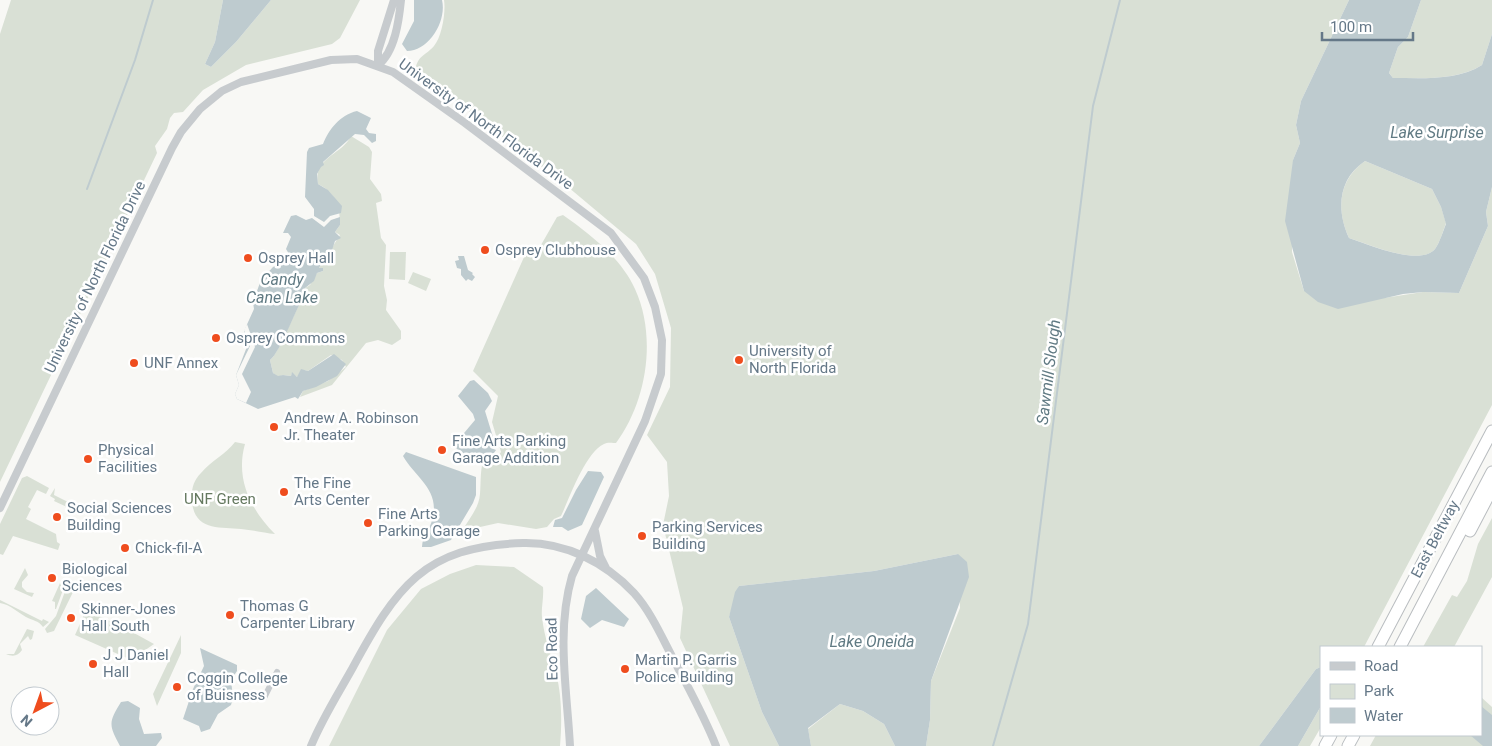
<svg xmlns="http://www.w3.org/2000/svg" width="1492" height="746" font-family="Roboto,sans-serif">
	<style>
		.green { fill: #d9e0d5 }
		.water { fill: #becbcf; fill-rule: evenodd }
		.pier { fill: #f8f8f5 }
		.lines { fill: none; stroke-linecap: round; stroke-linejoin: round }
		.stream { stroke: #becbcf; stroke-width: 2 }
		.motorway-casing { stroke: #b9bdc0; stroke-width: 13 }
		.minor { stroke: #c7cbce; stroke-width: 6 }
		.tertiary { stroke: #c7cbce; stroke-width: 8 }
		.motorway { stroke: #fff; stroke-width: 11 }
		.poi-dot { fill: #ef4d1e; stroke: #fff; stroke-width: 2 }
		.labels { text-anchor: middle; stroke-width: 5; stroke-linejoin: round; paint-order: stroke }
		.street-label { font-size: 15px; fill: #657888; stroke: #fff }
		.poi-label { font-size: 15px; fill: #657888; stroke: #fff; text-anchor: start }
		.park-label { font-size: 15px; fill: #657960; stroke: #fff }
		.water-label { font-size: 16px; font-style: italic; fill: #607a83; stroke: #fff }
	</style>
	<rect width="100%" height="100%" fill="#f8f8f5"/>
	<path class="green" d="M11,0H223L215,42L205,64L211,67L236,42L271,0H360L340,38L332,44L246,65L203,90L183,112L174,113L170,118L167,129L155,146L157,153L0,482V34Z
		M444,0H1349L1301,101L1296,125L1300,143L1293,160L1292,252L1304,291L1384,298L1423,292L1459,293L1488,226L1486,212L1492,187V405L1364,647H1321V667L1316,669L1259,746H926L930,720L931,681L960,608L958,554L874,571L739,586L729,617L762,712L779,746H730L680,638L683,608L663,525L669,496L667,462L647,435L670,387L671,328L655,274L636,244L568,187L415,70C419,54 424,57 434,46C442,37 446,11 444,0Z
		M1421,0H1492V34L1482,65C1456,81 1422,78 1393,78L1389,73L1398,47L1408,37Z
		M351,136L369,147L372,152L370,179L381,194L382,201L376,203L381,238L386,245L384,286L387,300L386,310L401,331V339L392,345L378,340L366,343L332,385L300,397L303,391L328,381L346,367L342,360L331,355L308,371L304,370L297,377L292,373L291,376L283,375L278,377L273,373L270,360C279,354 297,305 306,292L305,288L310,285L317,273L323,271L319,268L340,235L335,232L340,225C340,206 336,193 318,184C313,157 342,155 351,136Z
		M1365,161L1432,189L1441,207L1446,223C1443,231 1440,242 1435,249C1420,267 1368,244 1349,238C1336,210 1338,180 1365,161Z
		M563,215C590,234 621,258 635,289C657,337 647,401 616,443C613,443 607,442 604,444C585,453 570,497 561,516L554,519L547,527L536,529L498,523L462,531C469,519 479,508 480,494C481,482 480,473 483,461L494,462L501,452L492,422L498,396L473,371L529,246L541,245L557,217Z
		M390,252H406L405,280L389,279Z
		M413,272L431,279L426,291L408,283Z
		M235,442L245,444C235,479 251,510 275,534C264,533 253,530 241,529C220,527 194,531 192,501C191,490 193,481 201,473C211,461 226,454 235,442Z
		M27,476L49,488L46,494L37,490L28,507L31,509L26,519L56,534L57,542L60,544L58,550L13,536L3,555L0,554V524L22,478Z
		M55,488L54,495L74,505V507L69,508L54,501L55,499L50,496Z
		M1492,518V577L1454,647H1423L1452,595L1457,597L1467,581L1478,544Z
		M476,565L514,567L543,587C544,598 541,608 542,617C544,637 551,654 556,673C562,696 562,723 560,746H329L387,630L421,589L450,574Z
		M25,568L28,575L22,582V587L27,592L34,593L32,597L14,589Z
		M60,583L64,587L56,609H55V602L52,601Z
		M67,586L78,591L73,592L54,631L47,633L45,629L56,616Z
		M0,600L42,621L43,619L49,622L43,627C38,620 33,621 26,617C17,612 11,605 0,603Z
		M86,610L125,628L154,644L141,653L127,658L75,635Z
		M27,629L34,631L32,639L30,640L28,636L20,644L22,650C18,656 13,657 6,654H14Z
		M181,635V653L157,706L153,694Z
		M1481,697L1492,707V746H1370L1376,735H1481Z
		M840,704L863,711L884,724L895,746H811L808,729Z
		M1321,706V727L1310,746H1298Z"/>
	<path class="water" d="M223,0H271L236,42L211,67L205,64L215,42Z
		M414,0H442C447,21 429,51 407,51L402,44L414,21Z
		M1349,0H1421L1408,37L1398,47L1389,73L1393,78C1422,78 1457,81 1482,65L1492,34V187L1486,212L1488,226L1459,293L1423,292L1403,294L1338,309L1318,302L1304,291L1285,221L1293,160L1300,143L1296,125L1301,101ZM1365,161L1432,189L1441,207L1446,224C1443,231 1440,242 1435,249C1420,267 1367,244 1349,238C1336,210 1338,179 1365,161Z
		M357,111L371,118L366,129L369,133L376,134V141L372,143L364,135L355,134L323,162L324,165L321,167L317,174L318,184L328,190L342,206L341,213L330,216L324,222L314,216V209L305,197L307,152L309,148L323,144C329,129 340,115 357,111Z
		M296,215L306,220L312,218L324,227L331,220L340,217V225L335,232L341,238L335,241L332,250L328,252L329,254L326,255L319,268H323V271L317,273L314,281L305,288L306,292C297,306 280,353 270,360L273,373L278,376L283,375L291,376L292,372L297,377L301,369L308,371L334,354L346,364L337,376L316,387L303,391L298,399L295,397L258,409L237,399L235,394L239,385L236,375L248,344L244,331L254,309L253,302L261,280L273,267L288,259L289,254L286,249L291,237L288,233H283L291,216Z
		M458,256H464L468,270L473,273L472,274L475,277L472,281L468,279L466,281L461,275V269L457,268L455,261L459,260Z
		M474,380L488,393L492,401L485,411L493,437L491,448L496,450L492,456L484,455L475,461L460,453L454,445L475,420L473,414L458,396L470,381Z
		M406,452L476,477V495L473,503L451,540L431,547H422C422,536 431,528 433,517C439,489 415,477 403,456Z
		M588,471L601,472L604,477L582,525L568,531L562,527H553L555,520L562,518L576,490Z
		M958,554L967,562L969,577L931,681L930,720L926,746H895L884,724L863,711L840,704L808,728L811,746H779L762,712L729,617L735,592L739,586L874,571Z
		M596,588L629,619L624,627L602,620L590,628L581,619L586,596Z
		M200,648L237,665V671L231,680L233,698L231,705L218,714L210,729L201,732L199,726L183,719L193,689L204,666Z
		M1321,667V706L1298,746H1259L1316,669Z
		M128,701L140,708L139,719L144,734L161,733L162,738L156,746H120C109,725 108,723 121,702Z
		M1481,706L1492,715V746H1483L1470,735H1481Z"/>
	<path class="pier" d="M247,324L255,347L242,374L251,392L246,403L237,399L235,394L239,385L236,375L250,346L244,330Z"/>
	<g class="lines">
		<path class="stream" d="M87,189L135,60L153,0
			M993,746L1028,624L1093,106L1120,0"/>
		<g class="motorway-casing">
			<path id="motorway" d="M1470,531L1492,489
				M1378,647L1492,431
				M1400,647L1492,472
				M1325,746L1331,735
				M1348,746L1354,735"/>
		</g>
		<path class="minor" d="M264,698L277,672"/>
		<path class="tertiary" d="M378,65C395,52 399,20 401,0
			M378,65V51L394,0
			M0,508L172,148L181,132L200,109L222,91L241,82L331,60L357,59L393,72L465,123L611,233L644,278L655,307L662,340L661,374L645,421L572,576C556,631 567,690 570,746
			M595,531L600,556L606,568
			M311,746C322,719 338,694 352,669C396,588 423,546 523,543C565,542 605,562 634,593C652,613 663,640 676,664C690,691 705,718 716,746"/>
		<use href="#motorway" class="motorway"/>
	</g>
	<g class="poi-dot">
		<circle cx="485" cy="250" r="5"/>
		<circle cx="248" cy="258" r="5"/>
		<circle cx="216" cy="338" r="5"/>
		<circle cx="739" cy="360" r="5"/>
		<circle cx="134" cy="363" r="5"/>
		<circle cx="274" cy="427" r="5"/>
		<circle cx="442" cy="450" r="5"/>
		<circle cx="88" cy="459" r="5"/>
		<circle cx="284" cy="492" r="5"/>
		<circle cx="57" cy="517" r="5"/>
		<circle cx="368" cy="523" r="5"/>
		<circle cx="642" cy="536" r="5"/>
		<circle cx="125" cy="548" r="5"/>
		<circle cx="52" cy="578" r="5"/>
		<circle cx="230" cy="615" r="5"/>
		<circle cx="71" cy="618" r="5"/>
		<circle cx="93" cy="664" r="5"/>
		<circle cx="625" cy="669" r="5"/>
		<circle cx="177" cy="687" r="5"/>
	</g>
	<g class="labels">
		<g class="street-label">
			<text transform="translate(486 124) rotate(36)" y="5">University of North Florida Drive</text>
			<text transform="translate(95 277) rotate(-64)" y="5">University of North Florida Drive</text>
			<text transform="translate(1435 539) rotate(-62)" y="5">East Beltway</text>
			<text transform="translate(552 649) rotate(-91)" y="5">Eco Road</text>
		</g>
		<g class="poi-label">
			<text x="495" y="255">Osprey Clubhouse</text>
			<text x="258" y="263">Osprey Hall</text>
			<text x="226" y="343">Osprey Commons</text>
			<text x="749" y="356">University of<tspan x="749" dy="17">North Florida</tspan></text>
			<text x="144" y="368">UNF Annex</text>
			<text x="284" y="423">Andrew A. Robinson<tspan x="284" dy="17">Jr. Theater</tspan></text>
			<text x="452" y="446">Fine Arts Parking<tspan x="452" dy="17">Garage Addition</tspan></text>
			<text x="98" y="455">Physical<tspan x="98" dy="17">Facilities</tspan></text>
			<text x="294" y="488">The Fine<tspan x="294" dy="17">Arts Center</tspan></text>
			<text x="67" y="513">Social Sciences<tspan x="67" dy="17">Building</tspan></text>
			<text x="378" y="519">Fine Arts<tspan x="378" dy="17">Parking Garage</tspan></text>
			<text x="652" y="532">Parking Services<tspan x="652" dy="17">Building</tspan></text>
			<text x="135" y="553">Chick-fil-A</text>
			<text x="62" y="574">Biological<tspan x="62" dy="17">Sciences</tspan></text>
			<text x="240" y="611">Thomas G<tspan x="240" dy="17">Carpenter Library</tspan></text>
			<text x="81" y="614">Skinner-Jones<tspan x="81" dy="17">Hall South</tspan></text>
			<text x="103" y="660">J J Daniel<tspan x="103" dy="17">Hall</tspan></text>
			<text x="635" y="665">Martin P. Garris<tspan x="635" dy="17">Police Building</tspan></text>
			<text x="187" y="683">Coggin College<tspan x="187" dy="17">of Buisness</tspan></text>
		</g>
		<g class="park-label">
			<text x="220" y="504">UNF Green</text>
		</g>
		<g class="water-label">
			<text x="1437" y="138">Lake Surprise</text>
			<text x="282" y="285">Candy<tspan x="282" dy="18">Cane Lake</tspan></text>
			<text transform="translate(1048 372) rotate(-83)" y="6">Sawmill Slough</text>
			<text x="872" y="647">Lake Oneida</text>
		</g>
	</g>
	<rect x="1320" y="646" width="162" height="90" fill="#ffffff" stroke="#c1c9cf"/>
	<rect x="1330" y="662" width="25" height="8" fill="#c7cbce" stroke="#c1c9cf"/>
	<text x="1364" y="671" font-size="15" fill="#657888">Road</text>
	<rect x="1330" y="684" width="25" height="15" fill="#d9e0d5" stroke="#c1c9cf"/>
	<text x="1364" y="696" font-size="15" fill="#657888">Park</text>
	<rect x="1330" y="708" width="25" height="15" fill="#becbcf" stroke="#c1c9cf"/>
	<text x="1364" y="721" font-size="15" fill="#657888">Water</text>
	<g transform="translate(35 711) rotate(221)"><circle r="24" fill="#ffffff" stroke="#c1c9cf"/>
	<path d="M0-4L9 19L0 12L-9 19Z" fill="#ef4d1e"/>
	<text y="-8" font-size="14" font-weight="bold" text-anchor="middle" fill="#657888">N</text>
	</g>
	<path d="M1322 32v8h91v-8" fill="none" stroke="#657888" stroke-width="2.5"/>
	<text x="1330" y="32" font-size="15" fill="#657888" stroke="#ffffff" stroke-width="4" paint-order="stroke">100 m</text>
</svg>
